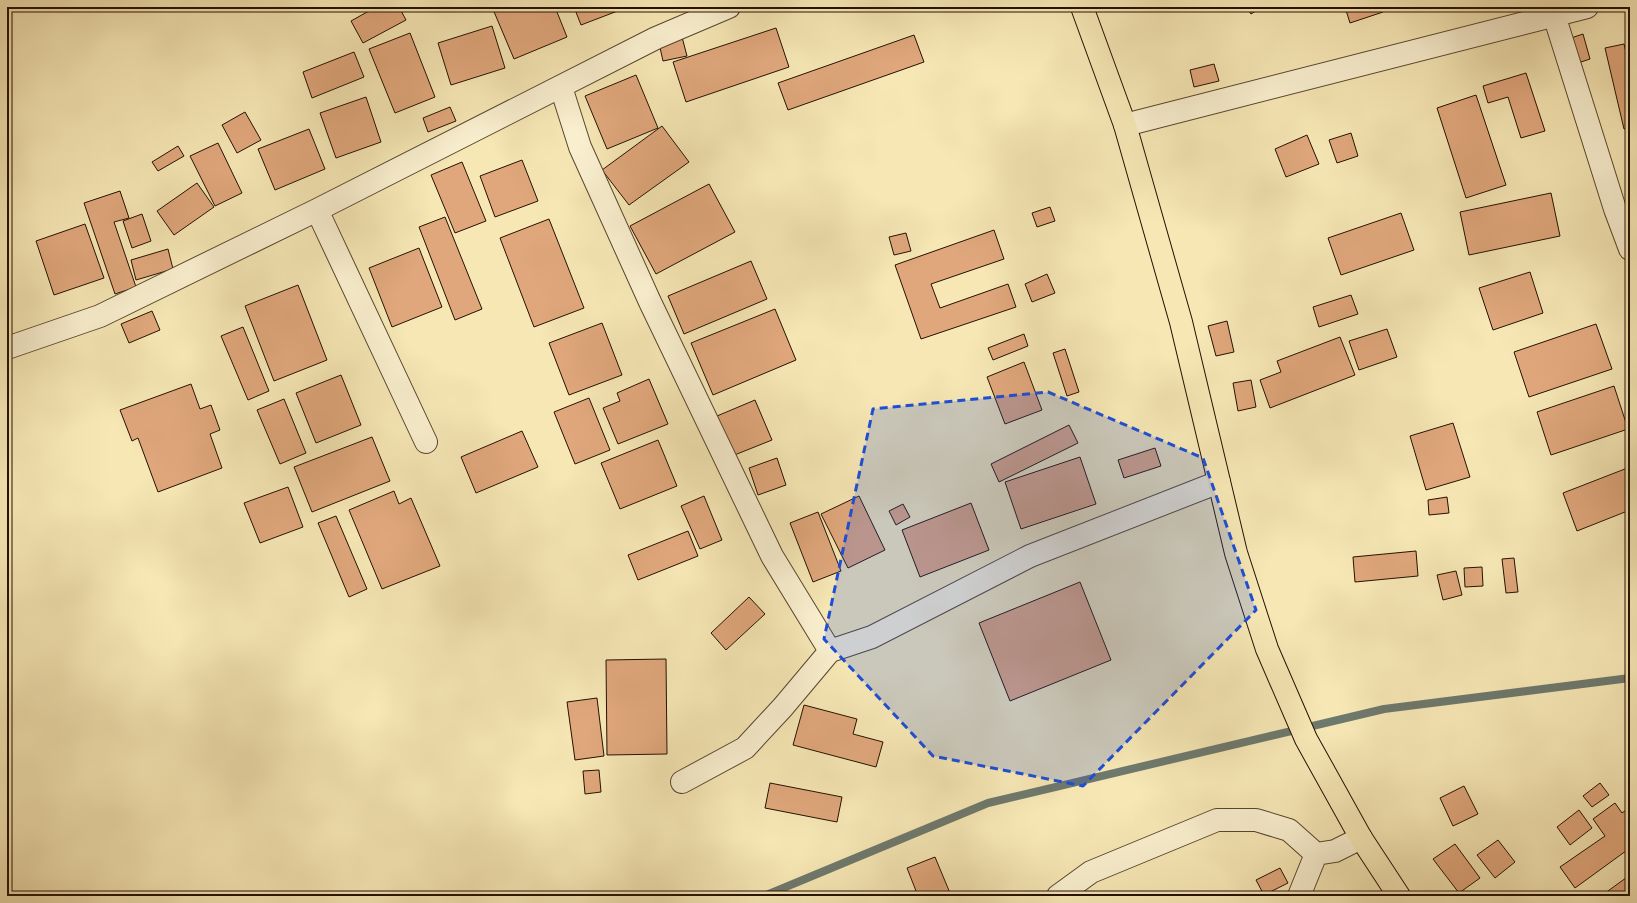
<svg xmlns="http://www.w3.org/2000/svg" width="1637" height="903" font-family="'IM FELL Double Pica',serif">
	<style>
		.lines { fill: none; stroke-linecap: round; stroke-linejoin: round }
		.stream { stroke: #6e796d; stroke-width: 8 }
		.building { fill: #e0a77c; stroke: #241100 }
		.minor-casing { stroke: #58462d; stroke-width: 24 }
		.major-casing { stroke: #241100; stroke-width: 24 }
		.minor { stroke: #f9efcf; stroke-width: 22 }
		.major { stroke: #f6e7b5; stroke-width: 22 }
		.marked { fill: #1d4ed8; fill-opacity: 0.2; stroke: #1d4ed8; stroke-width: 3; stroke-dasharray: 8 5; stroke-linejoin: round }
	</style>
	<rect width="100%" height="100%" fill="#f6e7b5"/>
	<filter id="stains"><feTurbulence type="fractalNoise" baseFrequency=".005" numOctaves="4"/><feColorMatrix values="0 0 0 0 .2 0 0 0 0 .09 0 0 0 0 .02 0 0 0 .5 -.17"/></filter>
	<radialGradient id="worn" r=".72"><stop offset=".6" stop-color="#630" stop-opacity="0"/><stop offset="1" stop-color="#630" stop-opacity=".3"/></radialGradient>
	<g class="lines">
		<path class="stream" d="M764,896L988,803L1384,709L1630,678"/>
	</g>
	<path class="building" d="M376,7H399L406,20L363,43L351,21Z
		M492,7H555L567,37L514,59Z
		M574,7H628L581,25Z
		M1246,7H1262L1251,14Z
		M1345,7H1382L1383,12L1350,23Z
		M492,26L505,68L451,85L438,43Z
		M776,28L789,67L686,102L673,62Z
		M410,33L435,97L395,113L369,49Z
		M1583,34L1590,59L1572,65L1565,40Z
		M914,35L924,62L788,110L778,83Z
		M682,37L687,56L663,61L659,43Z
		M1624,44L1630,69V127L1624,129L1605,48Z
		M354,52L364,77L312,98L303,72Z
		M1214,64L1219,81L1194,87L1190,70Z
		M1526,73L1545,131L1521,138L1508,97L1488,103L1483,86Z
		M636,75L658,128L607,149L585,96Z
		M1476,95L1506,185L1466,198L1437,108Z
		M366,97L381,142L336,158L320,113Z
		M450,107L456,121L428,132L423,118Z
		M245,112L261,140L237,153L222,125Z
		M662,126L689,162L629,205L602,170Z
		M309,129L325,169L275,190L258,149Z
		M1351,133L1358,156L1337,163L1329,140Z
		M1307,135L1319,164L1286,177L1275,149Z
		M218,143L242,193L215,206L190,156Z
		M178,146L184,156L158,171L152,162Z
		M522,160L538,201L495,217L480,176Z
		M462,162L486,221L455,233L431,175Z
		M197,183L214,207L174,235L157,211Z
		M709,184L735,232L656,274L630,226Z
		M120,191L129,218L114,222L136,287L115,294L84,203Z
		M1551,193L1560,236L1469,255L1460,212Z
		M1050,207L1055,221L1037,227L1032,213Z
		M1401,213L1414,250L1341,275L1328,238Z
		M142,214L151,241L132,248L123,221Z
		M445,217L482,309L455,320L419,227Z
		M549,219L584,308L534,327L500,238Z
		M85,224L104,278L54,295L36,241Z
		M994,230L1004,259L931,284L940,308L1008,284L1016,307L921,339L895,265Z
		M906,233L911,251L894,255L889,237Z
		M419,248L442,307L392,327L369,268Z
		M168,249L173,269L136,280L131,260Z
		M751,261L767,299L684,334L668,296Z
		M1530,272L1543,313L1493,330L1479,288Z
		M1047,274L1055,293L1032,302L1025,284Z
		M298,285L327,360L274,381L245,306Z
		M1351,295L1358,314L1319,327L1313,307Z
		M775,309L796,360L713,395L691,343Z
		M152,311L160,330L129,343L121,324Z
		M1227,321L1234,352L1216,356L1208,326Z
		M602,323L622,375L569,395L549,343Z
		M1596,324L1612,369L1529,397L1514,352Z
		M243,327L269,391L248,400L221,336Z
		M1387,329L1397,357L1359,370L1349,341Z
		M1024,334L1028,346L993,360L988,348Z
		M1340,337L1355,375L1270,408L1260,380L1281,372L1277,361Z
		M1065,349L1079,392L1067,396L1053,353Z
		M1024,362L1042,410L1005,424L987,377Z
		M341,375L361,425L316,443L296,393Z
		M649,379L668,424L618,444L603,408L620,401L617,393Z
		M1251,380L1256,407L1238,411L1233,383Z
		M191,384L200,409L211,405L220,430L210,434L222,468L158,492L138,438L132,441L120,410Z
		M1614,386L1628,429L1551,455L1537,412Z
		M589,398L610,450L575,464L554,412Z
		M284,399L306,453L280,464L257,410Z
		M755,400L772,440L732,456L717,416Z
		M1453,423L1470,477L1426,490L1410,436Z
		M1069,425L1078,443L999,482L991,464Z
		M522,431L538,467L476,493L461,457Z
		M372,437L390,481L312,512L294,467Z
		M658,440L677,486L620,509L601,463Z
		M1155,448L1161,466L1124,478L1118,460Z
		M1080,457L1096,504L1021,529L1005,482Z
		M777,458L786,485L758,495L749,468Z
		M1630,467V510L1577,531L1563,493Z
		M288,487L303,527L260,543L244,503Z
		M394,491L399,504L411,498L440,566L382,589L349,510Z
		M704,496L722,540L700,549L681,506Z
		M859,496L885,550L848,568L821,514Z
		M1447,497L1449,513L1429,515L1428,500Z
		M971,503L989,550L920,577L902,530Z
		M903,504L910,517L896,525L889,511Z
		M818,512L841,571L813,582L790,523Z
		M336,516L367,589L349,597L318,523Z
		M688,531L698,556L638,580L628,555Z
		M1416,551L1418,576L1355,582L1353,557Z
		M1514,558L1518,592L1506,593L1502,559Z
		M1482,567L1483,586L1465,587L1464,568Z
		M1456,571L1462,595L1443,600L1437,575Z
		M1080,582L1111,660L1010,701L979,623Z
		M749,597L765,614L726,650L711,633Z
		M666,659L667,754L607,755L606,660Z
		M597,698L604,756L575,760L567,702Z
		M804,705L857,719L853,734L883,742L876,767L793,745Z
		M599,770L601,792L585,794L583,771Z
		M770,783L842,797L837,822L765,808Z
		M1600,783L1609,795L1592,807L1583,796Z
		M1464,786L1478,814L1453,826L1440,798Z
		M1615,803L1622,813L1630,807V848L1575,888L1560,867L1605,836L1593,819Z
		M1579,810L1592,828L1570,845L1557,827Z
		M1498,840L1515,862L1495,878L1477,855Z
		M1455,844L1480,878L1459,893L1433,859Z
		M935,857L950,893L943,896H918L907,868Z
		M1280,868L1288,883L1264,895L1256,880Z
		M1630,875V896H1601Z"/>
	<g class="lines">
		<g class="minor-casing">
			<path id="minor" d="M1554,15L1615,209L1630,249
				M561,87L580,147L650,302L772,556L830,651
				M1125,125L1587,7
				M317,210L426,442
				M7,348L100,316L317,210L656,38L729,7
				M682,782L745,748L783,707L830,651L872,637L1030,556L1219,482
				M1058,896L1091,872L1217,820H1256L1289,830L1316,854L1335,851L1361,838
				M1299,896L1316,854"/>
		</g>
		<g class="major-casing">
			<path id="major" d="M1082,7L1125,125L1181,322L1236,553L1267,649L1306,739L1361,838L1399,896"/>
		</g>
		<use href="#minor" class="minor"/>
		<use href="#major" class="major"/>
	</g>
	<path class="marked" d="M1048,392L1203,458L1256,610L1083,786L933,756L824,639L873,409Z"/>
	<rect width="1637" height="903" fill="none" stroke="#f6e7b5" stroke-width="24"/>
	<rect x="8" y="8" width="1621" height="887" fill="none" stroke="#241100" stroke-width="2"/>
	<rect x="12" y="12" width="1613" height="879" fill="none" stroke="#241100"/>
	<rect width="100%" height="100%" filter="url(#stains)"/>
	<rect width="100%" height="100%" fill="url(#worn)"/>
</svg>
